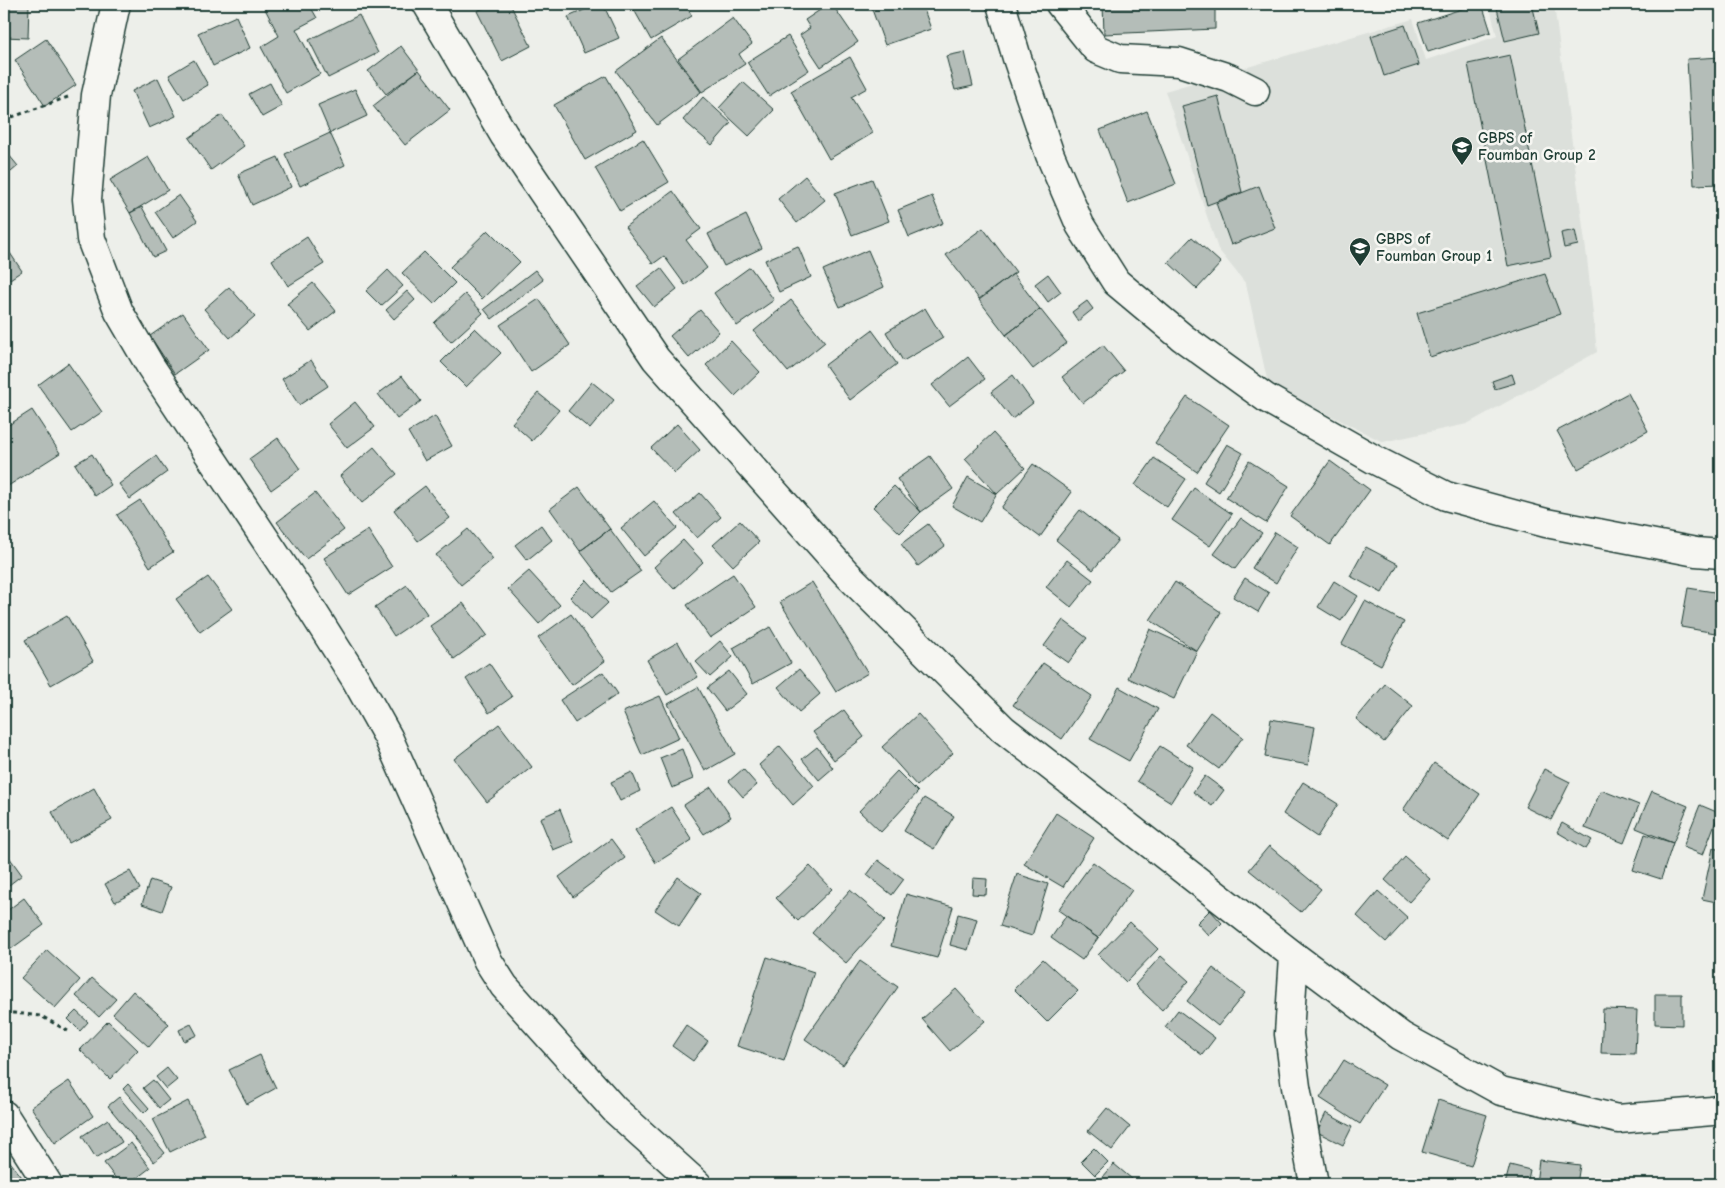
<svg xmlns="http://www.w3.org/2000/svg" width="1725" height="1188" font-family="'Comic Neue',sans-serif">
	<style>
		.built { fill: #dce0db }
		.building { fill: #b4bdb8; stroke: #1f3d34 }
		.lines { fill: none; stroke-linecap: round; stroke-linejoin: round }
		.minor-casing { stroke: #1f3d34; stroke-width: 31 }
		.path { stroke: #1f3d34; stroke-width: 3; stroke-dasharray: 4 4; stroke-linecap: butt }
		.minor { stroke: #f6f6f2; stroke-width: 28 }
		.labels { text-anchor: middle; stroke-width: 5; stroke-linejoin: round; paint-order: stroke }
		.poi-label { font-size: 15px; font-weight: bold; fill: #1f3d34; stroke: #f6f6f2; text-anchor: start }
	</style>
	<rect width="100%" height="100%" fill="#edefea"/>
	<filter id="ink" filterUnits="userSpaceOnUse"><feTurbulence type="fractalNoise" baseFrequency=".02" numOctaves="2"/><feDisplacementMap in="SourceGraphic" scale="10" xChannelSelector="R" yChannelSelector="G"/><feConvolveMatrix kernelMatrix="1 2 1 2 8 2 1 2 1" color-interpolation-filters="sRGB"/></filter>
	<g filter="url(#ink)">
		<path class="built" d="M1489,4H1554L1587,258L1597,352L1467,424L1383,442L1268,384L1246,284L1218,249L1165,91L1413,19L1426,60L1497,36Z"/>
		<path class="building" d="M4,4H29L28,38L4,37Z
			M266,4H309L317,18L296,29L320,74L286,93L261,47L279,36L263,5Z
			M492,4H510L531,46L502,61L477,11Z
			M598,4H603L619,38L584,53L568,17Z
			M640,4H685L692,16L651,40L633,8Z
			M829,4H832L858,42L821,67L800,35L810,28L805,20Z
			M870,4H922L931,29L885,45Z
			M1103,4H1215V29L1104,34Z
			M1477,4H1482L1491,32L1428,52L1418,23Z
			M1496,4H1532L1539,33L1505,41Z
			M359,15L378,53L328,78L309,40Z
			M236,16L250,48L213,66L198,33Z
			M733,18L752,44L739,54L745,64L702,92L678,59Z
			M1405,25L1419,65L1384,76L1371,36Z
			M788,36L809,70L769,96L747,62Z
			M661,38L701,92L657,125L616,71Z
			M46,39L76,85L45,106L15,60Z
			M401,46L419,70L386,94L368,71Z
			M965,52L973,86L955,90L946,56Z
			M1510,55L1551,257L1508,266L1468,64Z
			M850,57L867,88L851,97L873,133L829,159L791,91Z
			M1721,57V184L1694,185L1687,59Z
			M194,60L208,85L184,99L169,75Z
			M419,70L450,110L405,145L373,106Z
			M606,76L637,130L585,160L554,105Z
			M158,78L176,116L149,128L132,91Z
			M743,82L774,110L749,136L719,108Z
			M270,83L282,106L262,117L249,94Z
			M355,89L367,116L330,133L318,105Z
			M1218,96L1242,192L1207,205L1182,106Z
			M703,97L731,123L712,145L683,120Z
			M1147,111L1176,184L1128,203L1100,130Z
			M222,115L244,146L211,170L189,138Z
			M330,133L345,165L300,186L285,154Z
			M643,139L669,182L620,211L595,168Z
			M4,149L18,166L4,178Z
			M148,157L168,190L130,213L110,180Z
			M278,157L291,187L252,205L238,174Z
			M805,176L825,200L797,223L778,199Z
			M872,179L889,221L852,235L835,193Z
			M1259,186L1275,228L1231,245L1216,203Z
			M673,191L701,229L686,240L707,268L685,285L664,256L653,264L625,227Z
			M179,195L197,221L173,238L155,212Z
			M932,196L943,223L909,237L898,210Z
			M142,207L166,251L153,257L130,213Z
			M746,215L762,248L724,266L708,234Z
			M983,228L1016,272L979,299L946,255Z
			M488,230L520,262L482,299L450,267Z
			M1575,230L1578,245L1564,248L1561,233Z
			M307,237L324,264L288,286L272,260Z
			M1192,237L1221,263L1197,289L1168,262Z
			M798,246L811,277L779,292L765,260Z
			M868,250L884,287L840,307L823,270Z
			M424,252L455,283L434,304L402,273Z
			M10,253L22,271L4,283V257Z
			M750,267L774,300L737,326L714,293Z
			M661,268L677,289L654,307L637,286Z
			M388,270L403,286L381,306L366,291Z
			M535,270L543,280L492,319L484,309Z
			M1013,274L1040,309L1006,335L979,300Z
			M1048,274L1061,292L1048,302L1035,284Z
			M1545,274L1560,314L1430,357L1417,313Z
			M313,283L336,311L310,331L287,304Z
			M229,287L255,316L230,338L204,309Z
			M407,291L415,300L394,319L386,310Z
			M465,294L483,313L451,342L434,323Z
			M539,299L570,345L531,372L500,325Z
			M791,300L825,342L788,372L754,331Z
			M1087,301L1093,309L1078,321L1072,312Z
			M925,308L943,338L903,361L886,332Z
			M1040,309L1067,343L1033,369L1006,335Z
			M700,310L719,332L689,358L670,336Z
			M183,313L209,350L175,374L150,336Z
			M475,328L501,353L466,387L441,362Z
			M872,330L897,364L850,400L825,365Z
			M731,341L760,372L735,396L706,365Z
			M1103,345L1124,371L1083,403L1062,377Z
			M968,357L985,379L949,406L932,385Z
			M311,360L328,386L299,405L282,379Z
			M68,363L102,412L72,432L38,385Z
			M1512,374L1515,383L1495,389L1492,381Z
			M1013,375L1033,403L1012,419L991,392Z
			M402,376L421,401L397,419L378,394Z
			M592,382L614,400L590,429L568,411Z
			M4,386L9,394L4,398Z
			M538,393L559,410L532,441L512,423Z
			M1628,393L1648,431L1578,469L1557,431Z
			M1187,397L1229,425L1197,472L1155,443Z
			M355,402L375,427L347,448L328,424Z
			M32,410L60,453L8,486L4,479V428Z
			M435,416L452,446L425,461L408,432Z
			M677,424L700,450L675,473L651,448Z
			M993,433L1025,468L997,494L965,459Z
			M278,438L300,469L271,490L249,459Z
			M1227,444L1243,453L1219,492L1204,482Z
			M374,447L397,474L362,503L340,476Z
			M92,454L111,485L95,496L75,464Z
			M156,456L167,472L130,499L119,484Z
			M930,456L953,489L921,512L897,479Z
			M1154,458L1186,479L1167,507L1135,485Z
			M1249,461L1289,486L1266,523L1226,498Z
			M1330,461L1370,490L1330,545L1290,516Z
			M1033,464L1072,492L1040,537L1001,508Z
			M968,477L997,494L980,522L952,506Z
			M425,486L450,518L418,541L394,510Z
			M894,486L921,512L900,533L873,507Z
			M579,487L610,529L580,551L550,509Z
			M1194,488L1232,514L1210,546L1172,520Z
			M315,493L344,530L306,559L277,522Z
			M700,493L721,517L697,538L676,514Z
			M140,500L173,552L150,567L117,515Z
			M654,501L677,528L644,556L621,528Z
			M1080,510L1118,540L1093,570L1056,540Z
			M1241,518L1262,533L1235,569L1214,554Z
			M740,521L759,542L733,566L713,545Z
			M928,524L945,546L918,566L901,544Z
			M541,525L552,540L527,560L515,545Z
			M468,529L493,559L461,585L436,555Z
			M610,529L641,571L611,592L580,551Z
			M368,530L392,567L348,595L324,558Z
			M1275,532L1298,547L1276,583L1252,568Z
			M683,540L703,562L674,589L654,567Z
			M1366,547L1398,564L1382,593L1350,576Z
			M1067,560L1093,580L1071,607L1046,587Z
			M529,571L560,605L539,624L508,589Z
			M733,574L756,607L710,638L687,605Z
			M208,577L232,609L200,632L176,599Z
			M1245,578L1269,593L1258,612L1233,597Z
			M587,580L608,603L591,619L570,597Z
			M1334,581L1358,596L1341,621L1318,607Z
			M812,582L868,673L836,692L780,602Z
			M1175,582L1221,612L1197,651L1150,620Z
			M407,585L427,614L394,636L375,607Z
			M1688,588L1721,593V634L1681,627Z
			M1365,601L1404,622L1381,665L1342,644Z
			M463,603L487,635L454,659L430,626Z
			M571,614L605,661L572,685L538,638Z
			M67,616L93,661L51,685L25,640Z
			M1063,620L1087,638L1068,663L1044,646Z
			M770,627L791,663L753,684L733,648Z
			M1150,629L1197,651L1174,699L1128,678Z
			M720,641L733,657L710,677L696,662Z
			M678,642L698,677L667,695L647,660Z
			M489,663L512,697L489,713L466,679Z
			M1043,663L1092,696L1062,739L1013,705Z
			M799,669L820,694L799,712L778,687Z
			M729,671L747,694L725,711L707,688Z
			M603,672L618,694L575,723L560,700Z
			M1385,684L1413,706L1384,742L1356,719Z
			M698,687L735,754L705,771L668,704Z
			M1119,687L1158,709L1129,761L1090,739Z
			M660,696L679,738L642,755L623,712Z
			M844,710L864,737L834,760L813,732Z
			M1210,712L1243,737L1219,769L1186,745Z
			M918,714L953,753L917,786L882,747Z
			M1271,719L1315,727L1308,765L1265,757Z
			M499,724L532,767L487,802L454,759Z
			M780,746L814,786L793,805L759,765Z
			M1160,746L1193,767L1171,802L1137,781Z
			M817,747L833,768L819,780L802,759Z
			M682,749L693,779L672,788L660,758Z
			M1434,763L1480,794L1448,841L1403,810Z
			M743,769L757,785L743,797L729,781Z
			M1544,769L1570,782L1551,820L1525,807Z
			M897,771L918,792L881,832L859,811Z
			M632,772L640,791L620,801L611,782Z
			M1205,776L1224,790L1212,806L1193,792Z
			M1303,782L1338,804L1317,837L1283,814Z
			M711,787L731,817L704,834L684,805Z
			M94,788L112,820L69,843L52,812Z
			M1601,790L1639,805L1624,843L1585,828Z
			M1652,791L1688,806L1673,843L1636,828Z
			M924,798L954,816L934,849L904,831Z
			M1700,805L1719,813L1703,855L1683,847Z
			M671,807L692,840L656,863L635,830Z
			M560,809L573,842L553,850L540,818Z
			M1056,813L1094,838L1063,887L1024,864Z
			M1562,823L1592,840L1586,849L1557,832Z
			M1645,834L1673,843L1661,879L1633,870Z
			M611,839L625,858L573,897L559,877Z
			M1269,846L1321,889L1301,912L1249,870Z
			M1713,848L1721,850V903L1702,899Z
			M4,850L22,875L5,888L4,886Z
			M1405,857L1430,879L1409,902L1385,880Z
			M878,860L904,879L892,895L867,875Z
			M1093,862L1132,890L1098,938L1058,910Z
			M810,866L832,889L798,921L776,898Z
			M130,871L140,889L115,902L105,884Z
			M1017,874L1048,884L1032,936L1000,926Z
			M678,877L701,893L679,926L655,910Z
			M973,878L987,879L986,895L972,894Z
			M150,880L171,887L162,911L142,904Z
			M850,890L885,920L846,963L812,933Z
			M1378,891L1408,918L1386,942L1357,916Z
			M906,894L953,907L937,958L891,946Z
			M24,898L44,925L11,949L4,940V913Z
			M1210,910L1222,923L1209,936L1197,923Z
			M958,914L977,919L968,950L950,945Z
			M1066,916L1098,938L1082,960L1051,938Z
			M1130,922L1158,949L1126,982L1098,955Z
			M47,950L80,980L55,1008L21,978Z
			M1161,956L1189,981L1162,1010L1135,985Z
			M767,957L814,972L784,1061L737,1046Z
			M1043,959L1078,991L1047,1022L1014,989Z
			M860,961L898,987L843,1065L805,1039Z
			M1213,968L1245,993L1218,1026L1187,1001Z
			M92,978L116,999L99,1017L76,996Z
			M956,989L985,1021L950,1051L922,1019Z
			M133,991L169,1024L149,1047L113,1014Z
			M1655,994H1682V1025L1655,1024Z
			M1603,1009L1637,1010L1635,1054L1601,1053Z
			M1178,1010L1215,1038L1202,1055L1165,1027Z
			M76,1011L88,1022L80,1031L68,1019Z
			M108,1021L138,1050L110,1079L80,1050Z
			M191,1024L197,1035L184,1041L179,1030Z
			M686,1025L708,1041L693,1061L672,1046Z
			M260,1055L276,1088L247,1104L229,1070Z
			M1344,1060L1385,1085L1360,1124L1320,1098Z
			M167,1068L177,1080L166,1089L156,1077Z
			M153,1080L169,1100L159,1108L143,1088Z
			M69,1081L93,1116L55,1143L31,1107Z
			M128,1084L149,1108L144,1113L123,1089Z
			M119,1097L165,1153L154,1162L108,1106Z
			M1438,1100L1487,1115L1471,1166L1422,1152Z
			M188,1101L205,1135L170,1152L153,1119Z
			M1107,1108L1130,1127L1112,1150L1088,1131Z
			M1326,1113L1352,1127L1343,1145L1317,1132Z
			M108,1119L122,1142L96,1158L82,1136Z
			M131,1143L150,1168L129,1184H120L104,1163Z
			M1094,1148L1108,1162L1095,1175L1081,1161Z
			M4,1154L25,1181L20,1184H4Z
			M1539,1160L1580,1165L1577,1184H1536Z
			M1114,1164L1138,1184H1097Z
			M1510,1165L1530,1170L1527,1184H1505Z"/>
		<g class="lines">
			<g class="minor-casing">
				<path id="minor" d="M116,4L96,95L87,199L91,239L119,312L151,367L305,599L355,678L388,737L488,961L504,986L615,1110L697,1184
					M427,4L504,135L656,359L846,573L1003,729L1294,956L1401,1036L1501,1091L1618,1119L1712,1111L1721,1109
					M1001,4L1017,58L1050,155L1080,225L1116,282L1183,338L1266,398L1375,460L1446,496L1546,523L1696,552L1721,554
					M1060,4L1096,49L1120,59L1179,62L1229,78L1255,91
					M1294,956L1289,1034L1296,1087L1314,1184
					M4,1115L48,1184"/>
			</g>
			<path class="path" d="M4,120L68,97
				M4,1013H14L41,1016L68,1031"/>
			<use href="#minor" class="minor"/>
		</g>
	</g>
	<defs>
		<g id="school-pin" transform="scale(1.125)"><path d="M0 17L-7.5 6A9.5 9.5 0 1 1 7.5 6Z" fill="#1f3d34" stroke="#f6f6f2"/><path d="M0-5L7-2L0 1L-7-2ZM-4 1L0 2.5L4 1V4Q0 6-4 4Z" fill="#fff"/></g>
	</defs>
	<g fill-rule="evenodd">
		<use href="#school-pin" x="1462" y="147"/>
		<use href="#school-pin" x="1360" y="248"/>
	</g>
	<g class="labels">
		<g class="poi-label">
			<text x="1478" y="143">GBPS of<tspan x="1478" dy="17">Foumban Group 2</tspan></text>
			<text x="1376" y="244">GBPS of<tspan x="1376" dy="17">Foumban Group 1</tspan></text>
		</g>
	</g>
	<rect width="1725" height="1188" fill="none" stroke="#f6f6f2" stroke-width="20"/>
	<rect x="10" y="10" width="1705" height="1168" fill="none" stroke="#1f3d34" stroke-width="2" filter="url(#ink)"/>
</svg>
